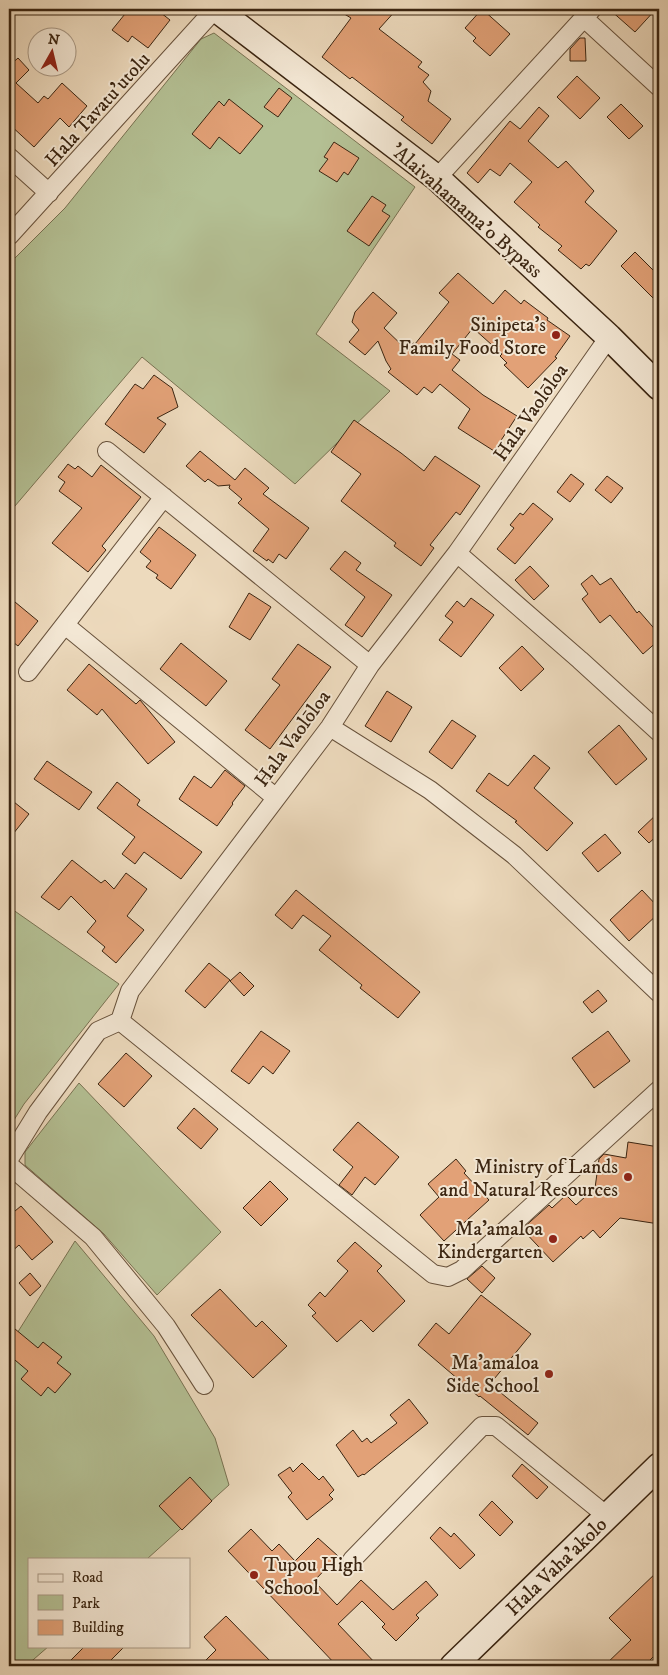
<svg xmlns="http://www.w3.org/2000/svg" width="668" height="1675" font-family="'IM FELL DW Pica',serif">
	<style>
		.green { fill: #b4c094; stroke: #787252 }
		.building { fill: #e2a177; stroke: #3b2511 }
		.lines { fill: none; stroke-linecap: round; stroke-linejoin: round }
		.street-casing { stroke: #68523c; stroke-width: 20 }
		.secondary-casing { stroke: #3b2511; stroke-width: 28 }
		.street { stroke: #f3e7d4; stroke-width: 18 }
		.secondary { stroke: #f3e7d4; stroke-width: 25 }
		.poi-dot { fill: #8f2418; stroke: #f3e7d4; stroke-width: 2 }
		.labels { text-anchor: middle; stroke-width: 4; stroke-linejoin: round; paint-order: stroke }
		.street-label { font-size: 20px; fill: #3b2511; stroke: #f3e7d4 }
		.poi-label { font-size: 20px; fill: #3b2511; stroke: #f3e7d4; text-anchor: end }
	</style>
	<rect width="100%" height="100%" fill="#eddabd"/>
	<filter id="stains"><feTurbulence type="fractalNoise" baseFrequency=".004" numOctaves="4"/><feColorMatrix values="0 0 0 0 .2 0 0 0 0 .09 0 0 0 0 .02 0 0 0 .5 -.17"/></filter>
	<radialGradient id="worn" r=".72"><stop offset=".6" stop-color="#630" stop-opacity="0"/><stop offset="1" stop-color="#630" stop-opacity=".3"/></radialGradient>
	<path class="green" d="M214,33L415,187L316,334L390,391L295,484L142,357L9,513V264L65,208L201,39Z
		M9,907L119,984L24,1104L9,1128Z
		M79,1083L221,1232L157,1295L104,1234L25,1165V1152Z
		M75,1241L154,1336L215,1438L229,1485L147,1559H29V1646H49L26,1666H9V1346Z"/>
	<path class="building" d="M129,9H156L170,20L148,48L132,36L128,42L112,30Z
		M336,9H397L379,29L422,62L418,67L429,75L423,82L431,91L428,101L451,119L432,144L401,120L404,117L352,77L350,79L322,57L351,18Z
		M482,9L510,34L490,56L473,41L476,38L465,28Z
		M609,9H656L635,32Z
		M580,38H585L586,61H570V49Z
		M18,58L29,70L16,83L38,103L44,96L48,99L62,83L87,106L69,127L60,118L34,147L9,124V66Z
		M577,76L600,98L580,119L557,97Z
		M279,88L292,98L278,117L264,107Z
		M229,99L263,126L240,154L219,137L210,149L192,134L219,101L224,106Z
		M621,104L643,126L629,139L607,117Z
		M539,107L549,116L528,141L558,168L566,161L594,191L585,202L617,231L591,264L589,266L586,264L581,269L558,250L562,246L538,227L540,225L514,202L532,182L510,163L500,176L490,169L478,183L467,173L510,121L520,129Z
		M334,142L359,158L348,175L344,172L337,182L319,171L328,159L324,157Z
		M372,196L386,205L382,211L390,216L369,246L347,231Z
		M635,252L659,276V304L621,266Z
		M458,273L493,304L505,290L521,304L524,300L548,318L547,320L570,336L555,357L557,358L528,388L504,365L507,363L500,356L502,354L473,328L452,354L460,360L452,370L483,395L517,416L494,451L458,428L470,409L440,384L432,393L424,387L417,395L388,372L391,369L386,361L378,341L365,355L349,342L359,330L352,322L355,312L373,292L397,313L384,328L407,350L413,343L415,344L449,302L439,293Z
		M154,375L172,388L178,407L157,418L166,424L144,453L105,424L135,384L143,389Z
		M354,420L401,453L424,471L435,456L480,486L460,515L456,512L430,545L434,548L421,566L394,546L396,543L341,501L361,474L331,452Z
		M200,451L235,480L245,468L269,488L263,494L309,528L286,559L279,554L273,563L268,559L267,561L253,551L269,529L238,503L242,499L229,488L230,485L218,486L208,479L205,482L186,466Z
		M68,464L75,469L78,466L92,477L101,465L141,497L102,546L106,550L88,572L52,543L82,508L59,491L65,482L58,477Z
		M571,474L584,484L570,502L557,492Z
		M607,476L623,488L611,503L595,490Z
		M533,503L553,519L515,564L497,549L514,528L510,525L520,513L523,515Z
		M159,527L196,555L171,589L156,578L158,575L146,567L151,561L140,552Z
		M345,551L361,563L356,570L392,595L362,637L345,625L365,597L330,569Z
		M530,566L549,586L534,600L515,580Z
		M592,575L600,585L611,578L637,613L639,611L659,634V640L643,654L610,615L600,623L582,599L588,594L581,584Z
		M249,593L271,607L250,640L229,627Z
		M471,598L494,615L461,657L439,640L453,622L445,616L457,601L464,607Z
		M15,602L38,621L18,646L9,639V610Z
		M181,643L227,681L206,706L160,669Z
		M298,644L331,667L270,749L245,730L280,685L272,679Z
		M522,646L544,669L521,691L499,668Z
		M89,664L136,704L140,700L175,742L148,764L102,709L97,715L67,690Z
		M387,691L412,707L391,742L365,726Z
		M452,720L476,736L452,769L429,752Z
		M619,725L647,759L616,785L588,752Z
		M534,755L550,768L534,788L573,823L547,851L515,822L517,821L476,791L489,773L508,786Z
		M47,761L92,792L79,810L34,779Z
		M225,770L245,786L232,803L233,804L217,826L179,799L194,776L211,788Z
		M117,782L140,800L137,805L202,852L181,879L144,852L135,864L122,854L135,837L97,808Z
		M9,798L29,814L9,839Z
		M659,812V834L649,843L638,832Z
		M605,834L621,853L598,872L582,853Z
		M72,860L101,883L105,880L114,889L126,873L147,889L127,916L144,930L116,963L102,951L105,947L87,932L96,921L71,896L59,910L41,897Z
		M296,890L420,992L398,1018L360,988L362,985L319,950L331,936L303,915L292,929L275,915Z
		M642,890L659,908V913L629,941L610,920Z
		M209,963L230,980L205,1008L185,991Z
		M240,972L254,986L244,996L230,981Z
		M598,990L607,1001L592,1013L583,1002Z
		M261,1031L290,1051L273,1074L263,1066L249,1084L231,1071Z
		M608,1031L630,1061L594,1088L572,1058Z
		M126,1053L152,1076L124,1107L98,1084Z
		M194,1108L218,1129L201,1149L177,1128Z
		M358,1122L399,1157L375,1185L365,1177L352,1195L339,1185L353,1167L333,1150Z
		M628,1142L659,1147V1224L620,1218L600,1238L593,1230L583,1239L581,1236L553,1262L522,1229L549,1205L552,1208L566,1195L576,1205L595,1188L599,1159L604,1154L626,1158Z
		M456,1159L466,1171L464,1173L489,1200L444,1241L420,1215L439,1197L428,1184Z
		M270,1181L288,1199L261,1226L243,1208Z
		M21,1206L53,1242L32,1260L19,1245L9,1254V1216Z
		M355,1242L382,1266L377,1271L405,1301L373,1332L361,1320L337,1342L312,1316L316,1313L308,1305L320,1292L325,1297L348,1271L337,1261Z
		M482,1266L495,1278L482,1293L467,1279Z
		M30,1273L41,1286L30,1296L19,1283Z
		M220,1289L256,1327L262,1321L287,1346L253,1378L191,1315Z
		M481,1295L531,1334L490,1384L538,1423L528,1435L480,1396L479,1397L418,1345L436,1323L449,1334Z
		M9,1324L38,1348L43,1342L62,1357L57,1363L71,1374L55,1393L48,1387L41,1396L21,1379L28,1371L9,1355Z
		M409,1399L428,1423L364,1475L363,1474L358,1477L336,1445L353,1430L362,1442L367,1438L371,1443L397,1423L390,1415Z
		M302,1463L319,1480L323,1476L334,1490L329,1495L333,1499L307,1520L288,1497L292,1493L278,1475L290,1467L293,1472Z
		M522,1464L548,1487L537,1499L512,1476Z
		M190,1477L212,1501L182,1530L159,1506Z
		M492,1501L513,1522L500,1536L479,1515Z
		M440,1527L451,1537L454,1533L475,1555L460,1569L430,1538Z
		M251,1529L272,1551L279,1544L295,1561L318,1538L338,1556L314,1581L337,1605L361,1580L393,1610L426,1581L438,1595L416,1615L419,1618L396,1641L382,1627L385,1624L362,1601L338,1624L378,1666H337L228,1551Z
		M659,1570V1651L644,1666H604L631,1640L609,1618Z
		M226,1616L275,1666H200L216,1650L204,1637Z
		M85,1646H125L105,1666H65Z"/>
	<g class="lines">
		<g class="street-casing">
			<path id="street" d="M584,18L659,87
				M9,157L49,193
				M437,178L592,9
				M9,236L215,9
				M107,451L370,665
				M457,553L580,660L659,732
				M65,625L275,797
				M28,672L164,497
				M330,727L430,790L514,855L659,993
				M120,1021L433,1274L448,1277L462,1270L659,1090
				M9,1159L38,1112L98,1031L120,1021L130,991L330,727L370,665L457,553L609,337
				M9,1165L93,1237L166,1326L204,1385
				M352,1560L482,1426H496L607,1516"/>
		</g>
		<g class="secondary-casing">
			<path id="secondary" d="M216,9L437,178L609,337L659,387
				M453,1666L659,1466"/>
		</g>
		<use href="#street" class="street"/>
		<use href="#secondary" class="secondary"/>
	</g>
	<g class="poi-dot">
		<circle cx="556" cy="335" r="5"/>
		<circle cx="628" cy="1177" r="5"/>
		<circle cx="553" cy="1239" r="5"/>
		<circle cx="549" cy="1374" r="5"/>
		<circle cx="254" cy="1575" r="5"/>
	</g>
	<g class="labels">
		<g class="street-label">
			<text transform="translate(97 109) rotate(-48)" y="7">Hala Tavatu'utolu</text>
			<text transform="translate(467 210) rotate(41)" y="7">'Alaivahamama'o Bypass</text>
			<text transform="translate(530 412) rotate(-55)" y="7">Hala Vaolōloa</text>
			<text transform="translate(292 738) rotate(-54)" y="7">Hala Vaolōloa</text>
			<text transform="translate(556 1566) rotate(-44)" y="7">Hala Vaha'akolo</text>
		</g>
		<g class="poi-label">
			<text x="546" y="331">Sinipeta's<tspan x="546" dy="23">Family Food Store</tspan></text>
			<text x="618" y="1173">Ministry of Lands<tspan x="618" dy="23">and Natural Resources</tspan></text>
			<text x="543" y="1235">Ma'amaloa<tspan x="543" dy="23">Kindergarten</tspan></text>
			<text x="539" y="1369">Ma'amaloa<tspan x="539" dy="23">Side School</tspan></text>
			<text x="264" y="1571" text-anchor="start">Tupou High<tspan x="264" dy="23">School</tspan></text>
		</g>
	</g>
	<rect width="668" height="1675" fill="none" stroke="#eddabd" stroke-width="30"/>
	<rect x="10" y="10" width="648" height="1655" fill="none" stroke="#3b2511" stroke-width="2.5"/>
	<rect x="15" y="15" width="638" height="1645" fill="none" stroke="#3b2511"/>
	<rect x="28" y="1558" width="162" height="90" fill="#f3e7d4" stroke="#a99986"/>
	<rect x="38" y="1574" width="25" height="8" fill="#f3e7d4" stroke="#a99986"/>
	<text x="72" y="1582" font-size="15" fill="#3b2511">Road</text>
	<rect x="38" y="1595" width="25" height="15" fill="#b4c094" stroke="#a99986"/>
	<text x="72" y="1608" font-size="15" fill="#3b2511">Park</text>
	<rect x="38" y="1620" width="25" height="15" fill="#e2a177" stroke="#a99986"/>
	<text x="72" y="1632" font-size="15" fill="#3b2511">Building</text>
	<g transform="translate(52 52) rotate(8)"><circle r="24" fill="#f3e7d4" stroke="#a99986"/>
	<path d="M0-4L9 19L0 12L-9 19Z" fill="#8f2418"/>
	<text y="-8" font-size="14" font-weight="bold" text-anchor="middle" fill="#3b2511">N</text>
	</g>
	<rect width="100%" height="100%" filter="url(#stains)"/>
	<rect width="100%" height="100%" fill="url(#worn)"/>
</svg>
